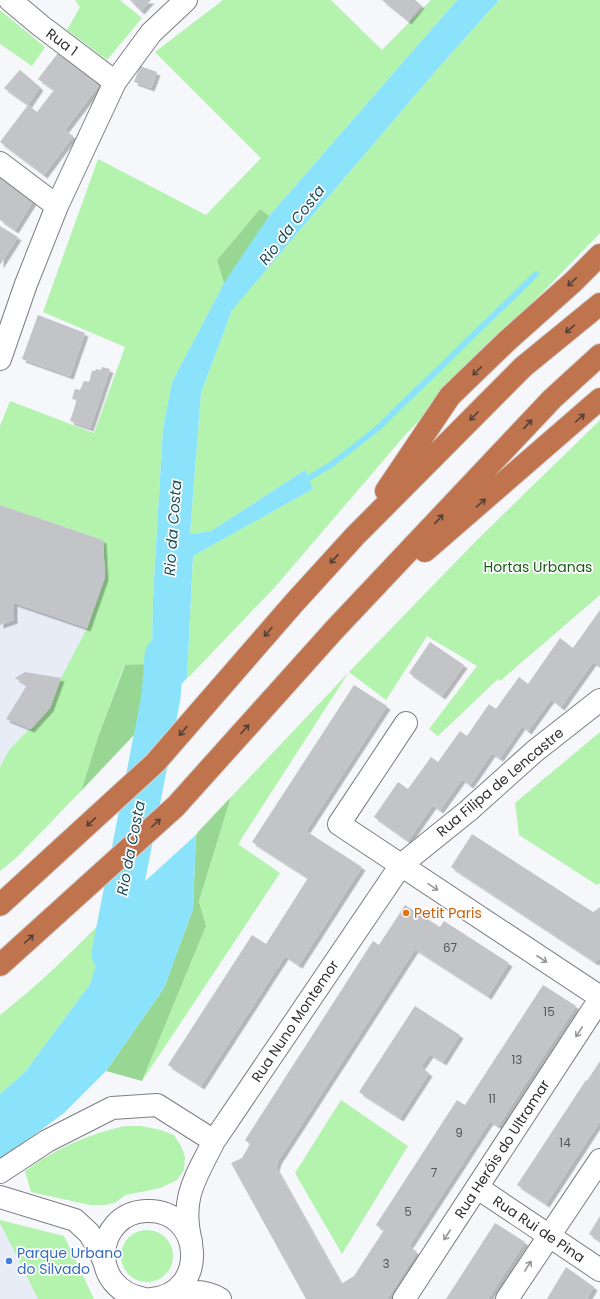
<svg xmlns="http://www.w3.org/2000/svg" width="600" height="1299" font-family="Poppins,sans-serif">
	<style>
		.built { fill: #e8ecf7 }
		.green { fill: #b3f3ae }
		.forest { fill: #98d793 }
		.water { fill: #8ae3fa }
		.pier { fill: #f5f7fb }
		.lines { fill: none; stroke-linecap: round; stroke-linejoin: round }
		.stream { stroke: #8ae3fa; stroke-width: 6 }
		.river { stroke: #8ae3fa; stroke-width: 39 }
		.building { fill: #c2c4c8; filter: url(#shadow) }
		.minor-casing { stroke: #7c7e81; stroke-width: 24 }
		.highway-casing { stroke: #d1d1d2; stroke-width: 24 }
		.minor { stroke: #fff; stroke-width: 22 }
		.highway { stroke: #c0744d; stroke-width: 22 }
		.oneway { stroke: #544139 }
		.oneway2 { stroke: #989898 }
		.food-dot { fill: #e8710a; stroke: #fff; stroke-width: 1.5 }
		.shop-dot { fill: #3f7fe0; stroke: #fff; stroke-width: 1.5 }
		.labels { text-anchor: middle; stroke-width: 3.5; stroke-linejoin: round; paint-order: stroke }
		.number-label { font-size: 12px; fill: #545558 }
		.street-label { font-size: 14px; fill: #303032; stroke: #fff }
		.park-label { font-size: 14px; fill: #1d5b1b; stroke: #fff }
		.food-label { font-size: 14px; fill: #c56008; stroke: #fff; text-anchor: start }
		.shop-label { font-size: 14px; fill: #366cbe; stroke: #fff; text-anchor: start }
		.water-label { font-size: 15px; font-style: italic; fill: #1c4f5c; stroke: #fff }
	</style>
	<defs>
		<filter id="shadow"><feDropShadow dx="3.5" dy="3.5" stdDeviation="0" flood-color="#0004"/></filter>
	</defs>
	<rect width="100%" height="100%" fill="#f5f7fb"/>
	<path class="built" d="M0,505L103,540L105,577L87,628L61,678L50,708L9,750L0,767Z
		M0,1223L38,1299H0Z"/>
	<path class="green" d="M75,0H120L142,18L107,60L67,30L80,7Z
		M223,0H331L382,50L431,0H457L269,216L260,209L217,260L224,283L172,382L163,428L153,597L152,664L124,666L98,737L81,791L17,857L0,871V767L9,750L50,708L61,678L87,628L105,577L103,540L0,505V426L10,401L94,433L125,347L43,312L98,159L206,215L261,158L155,52Z
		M499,0H600V233L406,434L275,587L187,679L193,556L313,489L305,470L211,531L190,534L201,393L232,310L434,73Z
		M0,10L45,47L32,66L0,44Z
		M600,420V595L500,681L498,679L438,736L429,729L477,666L427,636L386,700L349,672L238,844L280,873L142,1081L206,926L199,901L231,797L349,672L476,541Z
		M600,732V883L597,885L519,835L515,803Z
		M113,910L90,984L25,1072L0,1094V1015C41,983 77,947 113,910Z
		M341,1100L408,1146L342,1254L295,1173Z
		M125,1126H141L161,1130L174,1135L181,1146L185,1157L184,1170L177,1180L160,1188L126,1195L114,1203L105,1205H90L31,1192L25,1171C55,1149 88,1134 125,1126Z
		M0,1220L64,1236L94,1299H38L0,1223Z
		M121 1256a26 26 0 1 1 52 0a26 26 0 1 1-52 0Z"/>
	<path class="forest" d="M260,209L295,235L232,310L217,260Z
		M152,664L151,717L81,791L98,737L125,665Z
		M231,797L199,901L206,926L142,1081L106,1071L164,988L193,909L196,834Z"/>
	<path class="water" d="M457,0H499L434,73L232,310L201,393L190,534L211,531L305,470L313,489L193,556L187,679L151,717L153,597L163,428L172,382L224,283L269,216Z
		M196,834L193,909L164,988L106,1071L64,1113L0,1160V1094L25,1072L90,984L113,910Z"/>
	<path class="pier" d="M189,676V680L152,718H149Z
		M196,832L198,833L110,913L112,908Z"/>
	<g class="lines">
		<path class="stream" d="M302,482L332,464L378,428L536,274"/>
		<path class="river" d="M111,954L161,697L164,656"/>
	</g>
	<path class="building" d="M130,0H151L141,11Z
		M382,0H415L421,5L408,21Z
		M61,49L103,80L65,130L73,136L44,175L0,142L28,105L4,88L20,70L40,87L28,105L37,112L54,90L38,79Z
		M140,66L157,72L151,88L134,82Z
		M0,176L35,198L15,230L0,220Z
		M0,226L18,237L0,265Z
		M38,315L85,333L70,376L22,359Z
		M102,367L110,369L90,428L70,421L77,400L72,399L75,389L80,390L84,381L89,382L92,371H95L96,369L101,370Z
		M0,505L103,540L105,577L87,628L14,603V620L0,625Z
		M600,610V666L593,662L561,707L551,699L528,731L522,726L500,758L492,753L470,785L462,779L440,810L433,805L408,841L374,817L398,782L408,789L431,757L438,762L460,731L467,736L489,704L496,709L519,677L528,684L560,638L573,648Z
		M430,642L464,665L442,696L409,673Z
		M25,672L61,678L50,708L31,729L6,719L27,685L15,678Z
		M354,685L387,706L306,831L362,867L299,965L285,956L201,1086L168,1065L252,935L266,944L308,878L252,842Z
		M472,834L593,912L600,907V958L595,962L451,867Z
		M405,905L440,927L444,921L509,963L488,996L415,949L278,1161L276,1168L341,1284L354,1276L384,1230L376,1225L457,1100L465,1105L543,985L576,1006L498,1126L490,1121L409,1246L417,1252L387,1299H306L231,1163L242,1158L250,1144L245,1140L373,941L379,945Z
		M415,1006L460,1035L443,1062L430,1054L421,1067L429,1073L400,1118L359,1092Z
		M600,1061V1121L546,1204L517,1185L586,1080L587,1081Z
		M600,1216V1241L589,1234Z
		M495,1223L525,1242L488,1299H446Z
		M566,1267L594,1287L587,1299H547Z"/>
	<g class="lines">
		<g class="minor-casing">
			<path id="minor" d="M10,0L41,26L115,82
				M0,163L57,206
				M0,359L26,284L57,206L115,82L151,33L186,0
				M406,723L339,824L600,997
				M0,1172L47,1141L112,1108L157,1105L214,1141
				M478,1188L600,1270
				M0,1197L75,1220L89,1233L99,1249L105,1264
				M191,1242C180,1198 195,1179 214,1141L401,865L468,811L535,751L600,700
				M165,1296C183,1291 204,1289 220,1299
				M145,1299C86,1289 95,1213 146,1211C204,1208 209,1295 151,1299
				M404,1299L600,999
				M507,1299L600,1160"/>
		</g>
		<g class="highway-casing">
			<path id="highway" d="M386,491L450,396L508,340L573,282L600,255
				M425,551L600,399
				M0,905L155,763L294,603L355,536L523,367L600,304
				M0,965L176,806L335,629L552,399L600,355"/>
		</g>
		<use href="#minor" class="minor"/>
		<use href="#highway" class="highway"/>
	</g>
	<defs><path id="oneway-shaft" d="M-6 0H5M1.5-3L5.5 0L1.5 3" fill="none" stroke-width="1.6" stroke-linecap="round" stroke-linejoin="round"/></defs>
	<g class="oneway">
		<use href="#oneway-shaft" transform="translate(572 282) rotate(137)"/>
		<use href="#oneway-shaft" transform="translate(570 329) rotate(141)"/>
		<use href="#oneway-shaft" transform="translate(477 371) rotate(136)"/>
		<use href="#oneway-shaft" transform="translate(474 416) rotate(135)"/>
		<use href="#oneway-shaft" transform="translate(580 418) rotate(-42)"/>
		<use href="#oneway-shaft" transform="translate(528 424) rotate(-47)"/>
		<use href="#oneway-shaft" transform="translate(481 503) rotate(-41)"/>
		<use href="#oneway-shaft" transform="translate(439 519) rotate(-47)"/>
		<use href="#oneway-shaft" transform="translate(334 559) rotate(133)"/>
		<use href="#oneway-shaft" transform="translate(268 632) rotate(131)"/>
		<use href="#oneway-shaft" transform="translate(245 729) rotate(-48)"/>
		<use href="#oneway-shaft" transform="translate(183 731) rotate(131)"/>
		<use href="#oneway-shaft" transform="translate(91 822) rotate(137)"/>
		<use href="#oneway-shaft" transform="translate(156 823) rotate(-42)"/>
		<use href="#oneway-shaft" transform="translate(29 939) rotate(-42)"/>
	</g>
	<g class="oneway2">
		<use href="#oneway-shaft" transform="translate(433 887) rotate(34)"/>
		<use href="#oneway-shaft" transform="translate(542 959) rotate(33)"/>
		<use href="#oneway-shaft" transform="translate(579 1032) rotate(123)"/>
		<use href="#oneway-shaft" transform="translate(447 1235) rotate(123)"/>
		<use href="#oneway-shaft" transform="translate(528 1266) rotate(-57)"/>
	</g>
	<circle class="food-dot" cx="406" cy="913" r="4"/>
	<circle class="shop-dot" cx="9" cy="1261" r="4"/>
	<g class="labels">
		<g class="number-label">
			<text x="450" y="952">67</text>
			<text x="549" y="1016">15</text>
			<text x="517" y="1064">13</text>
			<text x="492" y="1103">11</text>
			<text x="459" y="1137">9</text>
			<text x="565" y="1147">14</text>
			<text x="434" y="1177">7</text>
			<text x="408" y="1216">5</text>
			<text x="386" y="1268">3</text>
		</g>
		<g class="street-label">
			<text transform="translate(62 42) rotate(37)" y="5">Rua 1</text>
			<text transform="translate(500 782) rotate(-40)" y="5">Rua Filipa de Lencastre</text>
			<text transform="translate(295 1021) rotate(-56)" y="5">Rua Nuno Montemor</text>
			<text transform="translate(502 1149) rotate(-57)" y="5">Rua Heróis do Ultramar</text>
			<text transform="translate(539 1229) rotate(34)" y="5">Rua Rui de Pina</text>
		</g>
		<g class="park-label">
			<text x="538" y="572">Hortas Urbanas</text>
		</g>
		<g class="food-label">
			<text x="414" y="918">Petit Paris</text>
		</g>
		<g class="shop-label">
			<text x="17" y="1258">Parque Urbano<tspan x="17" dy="16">do Silvado</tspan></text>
		</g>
		<g class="water-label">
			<text transform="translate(292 225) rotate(-52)" y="5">Rio da Costa</text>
			<text transform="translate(173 528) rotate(-86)" y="5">Rio da Costa</text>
			<text transform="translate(131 848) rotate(-79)" y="5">Rio da Costa</text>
		</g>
	</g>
</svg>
